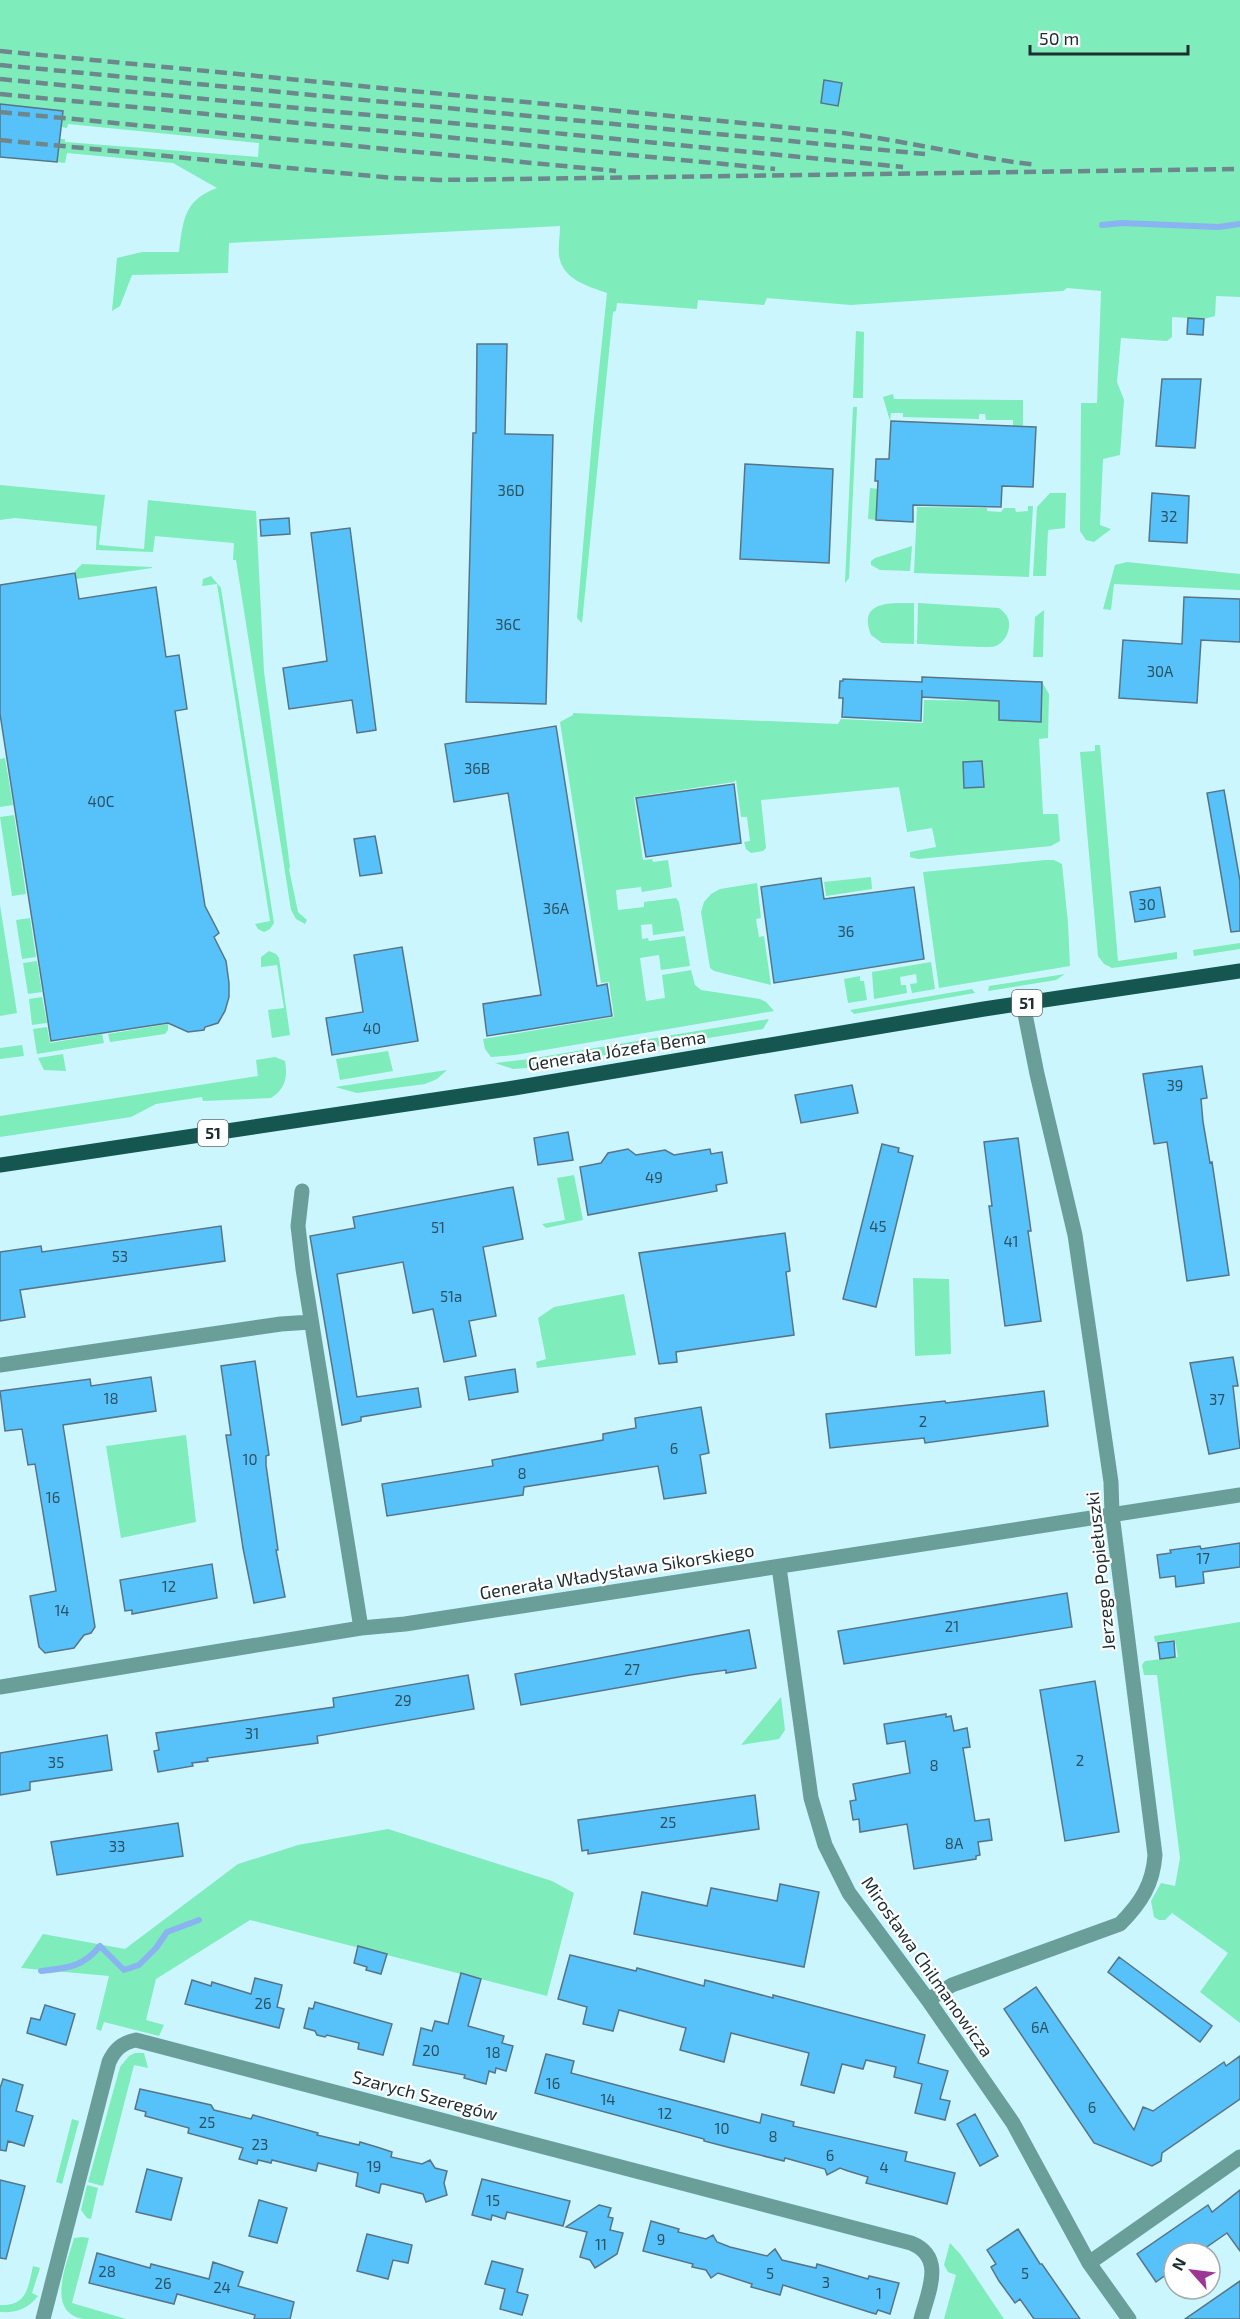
<svg xmlns="http://www.w3.org/2000/svg" width="1240" height="2319" font-family="'Exo 2',sans-serif">
	<style>
		.green { fill: #7eecbb }
		.lines { fill: none; stroke-linecap: round; stroke-linejoin: round }
		.stream { stroke: #89b3f1; stroke-width: 6 }
		.building { fill: #57c2f9; stroke: #577486; stroke-width: 1.5 }
		.minor { stroke: #6a9f99; stroke-width: 15 }
		.primary { stroke: #155651; stroke-width: 15 }
		.rail { stroke: #6c888d; stroke-width: 4.5; stroke-dasharray: 12 6; stroke-linecap: butt }
		.labels { text-anchor: middle; stroke-width: 4.5; stroke-linejoin: round; paint-order: stroke }
		.number-label { font-size: 15px; fill: #2c5262 }
		.shield { fill: #fff; stroke: #616c6e; stroke-width: 1.5 }
		.shield-label { font-size: 16px; font-weight: bold; fill: #1d2d30 }
		.street-label { font-size: 18px; fill: #1d2d30; stroke: #fff }
	</style>
	<rect width="100%" height="100%" fill="#ccf6fe"/>
	<path class="green" d="M0,0H1240V297L1216,296L1215,316L1204,319L1172,317V337L1167,341L1121,338L1117,382L1124,400L1120,455L1103,459L1100,525L1111,529L1094,542L1086,540L1080,531L1081,403H1097L1101,291L1067,288L1063,291L851,305L767,298L764,305L698,300L697,309L617,303L616,311L613,312L582,623L577,618L593,428L607,293C588,286 563,280 559,256C558,247 560,236 560,226L229,243L228,273L132,275L120,306L112,311L117,258L142,252H179C183,220 184,200 217,188L173,163L67,153L65,163L57,162L60,139H65V142L258,157L259,143L68,124L67,128L61,127L63,111L0,104Z
		M856,331L864,332L863,398H853Z
		M893,394L894,399L1023,400V427L1013,426V420H986L985,414H979V419L903,417V413H891L890,421L883,397Z
		M853,407H857L849,578L845,583Z
		M0,485L105,495L99,545L144,549L148,500L256,511L264,672L290,867L289,869L298,912L307,920L305,924L296,919L291,910L236,560H233L234,543L155,536L153,552L96,550L97,526L15,518L0,520Z
		M870,488L878,489L876,520L868,519Z
		M1050,493H1066L1065,528L1048,530L1046,576H1033L1037,507Z
		M1028,506H1033L1029,577L914,573L917,507L987,508V511L1001,512L1004,508H1015L1016,512L1028,511Z
		M912,546L910,571L880,570L871,565V561L875,558Z
		M1127,562L1240,574V590L1114,584L1111,610L1103,609L1115,565Z
		M82,564L152,567V568L76,579L75,571Z
		M211,576L221,588L274,923L270,929L264,932L258,929L255,924L270,921L217,584L202,586L203,579Z
		M914,603V644L882,643L871,635C857,600 892,603 914,603Z
		M918,603L999,608C1006,613 1010,619 1009,627C1008,635 1004,642 996,646C987,649 931,644 917,644Z
		M1044,610L1043,657H1033L1035,617Z
		M1042,682L1049,694L1048,738L1039,739L1043,814H1058L1060,841L1051,846L918,859L910,857V852L936,847L932,828L907,832L899,787L761,800L766,848L763,851L751,853L746,849L744,842L750,841L747,817H741L736,780L734,782L634,797L643,860L652,859L653,862L668,860L672,887L642,892L641,887L616,890L618,910L644,907V902L676,898L679,902L684,931L653,935L652,924L641,925L642,939L648,938L649,941L685,936L690,966L661,970L659,955L640,958L646,1001L665,998L662,975L691,970L695,985L701,990L760,999L766,1002L774,1011L515,1055L491,1057L485,1049L483,1039L614,1017L609,982L601,983L560,722L573,715V713L838,724L841,719L923,723L924,700L999,701V720L1040,722Z
		M1095,745H1100L1118,961L1177,952V959L1112,968L1104,964L1098,956L1080,752L1095,751Z
		M5,758L13,805L0,807V759Z
		M14,815L26,894L12,896L0,817Z
		M1045,860H1054L1062,864L1068,923L1070,966L939,988L923,872Z
		M871,877L872,889L826,896L824,882Z
		M757,883L761,918L756,919L759,937L764,936L771,985L714,971L710,968L701,912L704,902L711,894L720,889Z
		M0,905L17,1013L0,1016Z
		M30,918L36,957L22,959L16,920Z
		M1240,943V949L1194,956L1193,950Z
		M269,951L276,954L279,958L290,1035L272,1038L268,1010L284,1008L277,965L261,967V957Z
		M37,961L42,992L28,994L23,963Z
		M931,962L935,989L912,993L910,984L917,983L916,974L900,977L901,985H906L907,993L874,999L872,972Z
		M1065,974L1056,980L988,991L989,986Z
		M860,976V981H864L867,1000L848,1003L844,979Z
		M972,989L975,993L854,1014L850,1010Z
		M42,997L47,1023L32,1025L29,999Z
		M769,1019L763,1029L527,1068L513,1069L495,1063L529,1059Z
		M168,1024V1030L165,1034L110,1042L108,1034Z
		M47,1027L50,1043L102,1034L104,1043L37,1054L33,1029Z
		M22,1045L24,1056L0,1059V1048Z
		M388,1051L393,1071L340,1080L336,1059Z
		M63,1054L66,1071L44,1070L38,1058Z
		M275,1057L285,1061C288,1078 285,1089 271,1098L203,1101L202,1097L156,1104L131,1117L0,1137V1116L258,1076L256,1060Z
		M447,1070L437,1079L425,1084L357,1093L335,1087Z
		M574,1175L583,1220L546,1228L542,1224L565,1220L557,1178Z
		M913,1278L949,1279L951,1354L915,1356Z
		M624,1294L636,1355L537,1368L536,1362L546,1359L538,1318L554,1307Z
		M186,1435L196,1522L121,1538L106,1446Z
		M1240,1622V2023L1200,1992L1228,1953L1172,1913L1165,1920H1159L1154,1917L1151,1901L1161,1883L1175,1886L1180,1858L1157,1675H1144L1142,1665L1145,1661L1178,1657L1175,1640L1155,1642L1154,1636Z
		M781,1697L785,1730L779,1739L741,1745Z
		M388,1829L552,1881L574,1893L547,1996L250,1920L156,1979L146,2020L164,2025L159,2036L104,2022L101,2031L96,2029L109,1976L21,1968L43,1934L125,1949L238,1864L298,1845Z
		M135,2053H144L148,2068L134,2065L103,2186L88,2182L120,2067L129,2056Z
		M72,2119L79,2121L62,2184L56,2182Z
		M87,2185L98,2188L91,2219L87,2218L81,2210Z
		M82,2237L89,2238L72,2303L126,2319C113,2319 97,2319 84,2319C44,2313 68,2261 74,2238Z
		M950,2243L961,2255L1004,2319H944L956,2275L948,2272L944,2265Z
		M33,2266L40,2268L32,2293L38,2296C28,2309 16,2313 0,2312V2305C27,2306 28,2288 33,2266Z"/>
	<g class="lines">
		<path class="stream" d="M1102,225L1122,223L1218,227L1240,224
			M41,1971C68,1968 83,1967 100,1946L124,1970L139,1965L156,1948L167,1932L199,1920"/>
	</g>
	<path class="building" d="M824,80L842,83L838,106L821,103Z
		M0,104L63,111L57,162L0,157Z
		M1188,318L1204,319L1203,335L1187,334Z
		M477,344H507L505,434L553,435L546,704L466,702L473,433H476Z
		M1162,379H1201L1195,448L1156,446Z
		M891,421L1036,427L1033,487L1002,486L1001,507L913,505V522L876,520L878,481H875L876,459H889Z
		M745,464L833,469L829,563L740,559Z
		M1152,493L1189,496L1187,543L1149,541Z
		M289,518L290,534L261,536L260,520Z
		M350,528L376,730L357,733L352,700L289,709L283,668L327,661L311,533Z
		M75,573L79,599L156,587L166,657L179,655L187,709L175,711L205,906L219,933L214,937L226,961L229,983V997L225,1011L218,1023L205,1027L204,1030L188,1032L168,1023L51,1041L0,714V585Z
		M1184,597L1240,599V642L1201,640L1197,703L1119,698L1123,640L1182,644Z
		M922,677L1042,682L1041,722L999,720V701L922,697V690L921,721L842,717L843,698H839L840,681H843V679L922,682Z
		M556,726L597,986L607,984L612,1016L487,1036L483,1004L541,995L508,793L454,802L445,744Z
		M982,761L984,787L964,788L963,762Z
		M734,784L741,843L646,857L636,798Z
		M1224,790L1240,881V931L1231,932L1207,793Z
		M375,836L382,873L360,876L354,839Z
		M821,878L824,899L914,887L924,959L774,983L761,887Z
		M1160,887L1165,917L1135,922L1130,892Z
		M402,947L418,1041L332,1055L326,1018L363,1012L354,955Z
		M1202,1066L1207,1098L1201,1099L1203,1122L1210,1163L1212,1162L1229,1275L1187,1281L1167,1142L1154,1144L1143,1074Z
		M852,1085L858,1113L801,1123L795,1095Z
		M568,1132L573,1160L538,1165L534,1138Z
		M1018,1138L1031,1231H1028L1041,1321L1005,1326L989,1206H992L984,1142Z
		M882,1144L899,1148L898,1152L913,1156L876,1307L843,1299Z
		M628,1149L636,1155L665,1150L674,1155L710,1149L711,1154L722,1152L727,1183L716,1185L717,1191L588,1215L580,1167L601,1163L608,1153Z
		M513,1187L523,1239L483,1247L496,1316L469,1321L476,1356L444,1362L433,1309L413,1313L403,1262L337,1274L357,1397L418,1388L421,1407L361,1417V1421L342,1425L310,1236L355,1228L353,1217Z
		M221,1226L225,1261L20,1290L25,1317L0,1321V1252L41,1246L42,1252Z
		M785,1233L790,1271L786,1272L794,1335L676,1352L677,1362L659,1364L639,1253Z
		M1233,1357L1238,1386H1233L1240,1448L1209,1454L1190,1363Z
		M255,1361L269,1455L266,1456V1465L278,1550H276L285,1597L254,1603L243,1548L226,1435H231L221,1366Z
		M515,1369L518,1392L469,1400L465,1377Z
		M151,1377L156,1411L63,1425L95,1627L91,1633L84,1635L74,1648L45,1653L39,1647L30,1596L56,1591L35,1464L28,1465L22,1429L5,1431L0,1391L90,1379L91,1386Z
		M1044,1391L1048,1426L925,1443L924,1438L830,1448L826,1414L945,1401L946,1403Z
		M701,1407L709,1453L700,1455L706,1493L664,1499L658,1466L524,1487L523,1495L387,1516L382,1484L493,1466L492,1460L603,1440V1434L636,1428L635,1418Z
		M1240,1543V1567L1203,1572L1204,1583L1176,1587L1175,1576L1160,1578L1157,1555L1171,1553L1170,1550L1200,1546L1201,1549Z
		M212,1564L217,1598L132,1614V1610L125,1611L120,1580Z
		M1067,1593L1072,1627L844,1664L838,1631Z
		M749,1630L756,1668L726,1673V1670L690,1675L521,1705L515,1674Z
		M1174,1641L1175,1657L1160,1659L1158,1643Z
		M468,1675L474,1709L317,1736L318,1743L207,1758L208,1761L192,1763L193,1766L158,1772L154,1751L159,1750L156,1733L334,1707L333,1698Z
		M1095,1681L1119,1832L1065,1841L1040,1690Z
		M946,1714V1717L951,1716L954,1731L967,1728L970,1747L963,1748L975,1821L989,1819L992,1840L978,1842L980,1855L976,1856V1859L914,1869L907,1824L860,1832L859,1819L853,1820L850,1801L856,1800L853,1784L910,1773L905,1741L887,1744L884,1724Z
		M107,1735L112,1770L30,1782V1790L0,1795V1753Z
		M755,1795L759,1829L588,1854V1850L582,1851L578,1820Z
		M178,1823L183,1856L57,1875L51,1842Z
		M780,1884L819,1892L804,1967L634,1934L642,1892L707,1906L711,1888L777,1901Z
		M358,1946L387,1954L381,1974L366,1970L367,1967L354,1963Z
		M570,1955L636,1971L637,1968L704,1986L705,1980L773,1998V1995L925,2035L918,2063L948,2071L940,2099L950,2101L945,2120L915,2113L922,2084L894,2077L896,2067L866,2060L863,2069L842,2064L834,2093L801,2085L809,2053L731,2033L724,2062L680,2050L686,2028L619,2010L613,2031L583,2024L587,2007L558,1999Z
		M1119,1957L1212,2026L1200,2042L1108,1972Z
		M461,1973L481,1979L468,2026L504,2036L502,2043L513,2046L506,2071L496,2068L495,2073L489,2071L486,2084L464,2078L465,2075L413,2065L421,2028L432,2031L435,2021L448,2024Z
		M255,1978L282,1985L277,2007L284,2009L279,2028L185,2004L192,1980L211,1986L212,1982L251,1994Z
		M1036,1987L1134,2130L1143,2107L1153,2111L1224,2062L1226,2066L1240,2056V2099L1162,2153L1161,2161L1152,2166L1094,2143L1004,2009Z
		M315,2002L392,2024L383,2055L358,2049L359,2043L327,2035L325,2037L317,2035L315,2031L304,2028L309,2008L313,2009Z
		M45,2005L75,2014L66,2045L27,2033L31,2018L40,2020Z
		M546,2054L574,2061L571,2073L760,2123L762,2114L794,2122L793,2126L907,2152L905,2161L955,2173L947,2204L866,2183L868,2177L848,2171L840,2168L827,2175L825,2169L785,2158L784,2161L731,2148L704,2141V2139L535,2093Z
		M3,2079L23,2085L16,2111L33,2116L24,2146L8,2141L6,2151L0,2150V2088Z
		M140,2089L211,2105L214,2110L251,2119L253,2115L318,2133L317,2135L359,2145L360,2142L380,2148L392,2152L391,2157L422,2164L430,2160L435,2168L447,2171L444,2183L447,2195L426,2202L423,2194L384,2184H381L379,2193L356,2186L358,2173L318,2163L316,2171L272,2160L271,2163L258,2160L257,2164L239,2159L243,2148L188,2133L189,2128L145,2116L146,2112L135,2109Z
		M975,2114L998,2156L980,2166L957,2124Z
		M147,2169L182,2178L171,2220L136,2212Z
		M482,2179L570,2201L563,2226L507,2212L505,2219L492,2215L491,2220L472,2215Z
		M0,2180L25,2186L6,2259L0,2258Z
		M1240,2190V2251L1227,2233L1198,2253H1174V2269L1156,2282L1137,2254L1208,2205L1212,2212Z
		M259,2200L287,2208L277,2243L249,2236Z
		M599,2205L611,2208L608,2217L613,2218L610,2230L623,2233L617,2254L595,2268L590,2260L580,2257L587,2232L566,2227Z
		M651,2221L679,2229L678,2232L706,2239L713,2235L717,2242L730,2247L767,2256L775,2249L782,2260L816,2268L817,2264L868,2279L869,2276L899,2283L890,2314L878,2310L876,2314L869,2312L783,2285L780,2295L751,2287L752,2284L718,2273L711,2278L706,2270L692,2267L693,2264L643,2251Z
		M1018,2229L1040,2264H1042L1080,2319H1034L1020,2299L1015,2303L999,2281L991,2267L996,2264L987,2250Z
		M367,2234L412,2245L408,2263L393,2260L388,2279L357,2271Z
		M97,2253L150,2268L151,2264L209,2279L213,2262L243,2272L238,2286L294,2302L290,2319H254L255,2315L177,2294L174,2304L89,2283Z
		M492,2261L523,2269L517,2292L528,2295L522,2315L500,2309L505,2289L485,2284Z
		M1240,2281V2319H1185Z"/>
	<g class="lines">
		<path class="minor" d="M302,1191L298,1226L303,1269L361,1628
			M0,1365L281,1324L311,1322
			M779,1567L811,1798L825,1845L849,1893L928,2000L1013,2123L1089,2263L1129,2319
			M0,1687L361,1628L405,1624L1240,1495
			M928,2000L952,1985L1120,1924C1141,1903 1153,1884 1155,1855L1112,1514L1111,1482L1075,1235L1037,1074L1023,1004
			M1089,2263L1240,2157
			M43,2319L109,2062C115,2049 122,2043 136,2040L911,2243C946,2257 928,2292 921,2319"/>
		<path class="primary" d="M0,1165L514,1088L984,1009L1240,971"/>
		<path class="rail" d="M0,51L835,132C903,140 969,157 1037,165
			M0,65L925,154
			M0,79L903,167
			M0,94L775,169
			M0,112L616,171
			M0,140L393,178L439,180L1240,169"/>
	</g>
	<g class="labels">
		<g class="number-label">
			<text x="511" y="496">36D</text>
			<text x="1169" y="522">32</text>
			<text x="508" y="630">36C</text>
			<text x="1160" y="677">30A</text>
			<text x="477" y="774">36B</text>
			<text x="101" y="807">40C</text>
			<text x="1147" y="910">30</text>
			<text x="556" y="914">36A</text>
			<text x="846" y="937">36</text>
			<text x="372" y="1034">40</text>
			<text x="1175" y="1091">39</text>
			<text x="654" y="1183">49</text>
			<text x="878" y="1232">45</text>
			<text x="438" y="1233">51</text>
			<text x="1011" y="1247">41</text>
			<text x="120" y="1262">53</text>
			<text x="451" y="1302">51a</text>
			<text x="111" y="1404">18</text>
			<text x="1217" y="1405">37</text>
			<text x="923" y="1427">2</text>
			<text x="674" y="1454">6</text>
			<text x="250" y="1465">10</text>
			<text x="522" y="1479">8</text>
			<text x="53" y="1503">16</text>
			<text x="1203" y="1564">17</text>
			<text x="169" y="1592">12</text>
			<text x="62" y="1616">14</text>
			<text x="952" y="1632">21</text>
			<text x="632" y="1675">27</text>
			<text x="403" y="1706">29</text>
			<text x="252" y="1739">31</text>
			<text x="1080" y="1766">2</text>
			<text x="56" y="1768">35</text>
			<text x="934" y="1771">8</text>
			<text x="668" y="1828">25</text>
			<text x="954" y="1849">8A</text>
			<text x="117" y="1852">33</text>
			<text x="263" y="2009">26</text>
			<text x="1040" y="2033">6A</text>
			<text x="431" y="2056">20</text>
			<text x="493" y="2058">18</text>
			<text x="553" y="2089">16</text>
			<text x="608" y="2105">14</text>
			<text x="1092" y="2113">6</text>
			<text x="665" y="2119">12</text>
			<text x="207" y="2128">25</text>
			<text x="722" y="2134">10</text>
			<text x="773" y="2142">8</text>
			<text x="260" y="2150">23</text>
			<text x="830" y="2161">6</text>
			<text x="374" y="2172">19</text>
			<text x="884" y="2173">4</text>
			<text x="493" y="2206">15</text>
			<text x="661" y="2245">9</text>
			<text x="601" y="2250">11</text>
			<text x="107" y="2277">28</text>
			<text x="770" y="2279">5</text>
			<text x="1025" y="2279">5</text>
			<text x="826" y="2288">3</text>
			<text x="163" y="2289">26</text>
			<text x="222" y="2293">24</text>
			<text x="879" y="2299">1</text>
		</g>
		<g class="shield">
			<rect x="1012" y="990" width="30" height="26" rx="4.5"/>
			<rect x="198" y="1120" width="30" height="26" rx="4.5"/>
		</g>
		<g class="shield-label">
			<text x="1027" y="1009">51</text>
			<text x="213" y="1139">51</text>
		</g>
		<g class="street-label">
			<text transform="translate(617 1051) rotate(-9)" y="6">Generała Józefa Bema</text>
			<text transform="translate(1101 1571) rotate(-96)" y="6">Jerzego Popiełuszki</text>
			<text transform="translate(617 1572) rotate(-9)" y="6">Generała Władysława Sikorskiego</text>
			<text transform="translate(927 1967) rotate(55)" y="6">Mirosława Chilmanowicza</text>
			<text transform="translate(425 2096) rotate(15)" y="6">Szarych Szeregów</text>
		</g>
	</g>
	<g transform="translate(1192 2271) rotate(298)"><circle r="28" fill="#ffffff" stroke="#a5abac" stroke-width="1.5"/>
	<path d="M0-4.5L10 22L0 15L-10 22Z" fill="#9e3698"/>
	<text y="-9" font-size="16" font-weight="bold" text-anchor="middle" fill="#1d2d30">N</text>
	</g>
	<path d="M1030 45v9h158v-9" fill="none" stroke="#1d2d30" stroke-width="3"/>
	<text x="1039" y="45" font-size="18" fill="#1d2d30" stroke="#ffffff" stroke-width="4.5" paint-order="stroke">50 m</text>
</svg>
